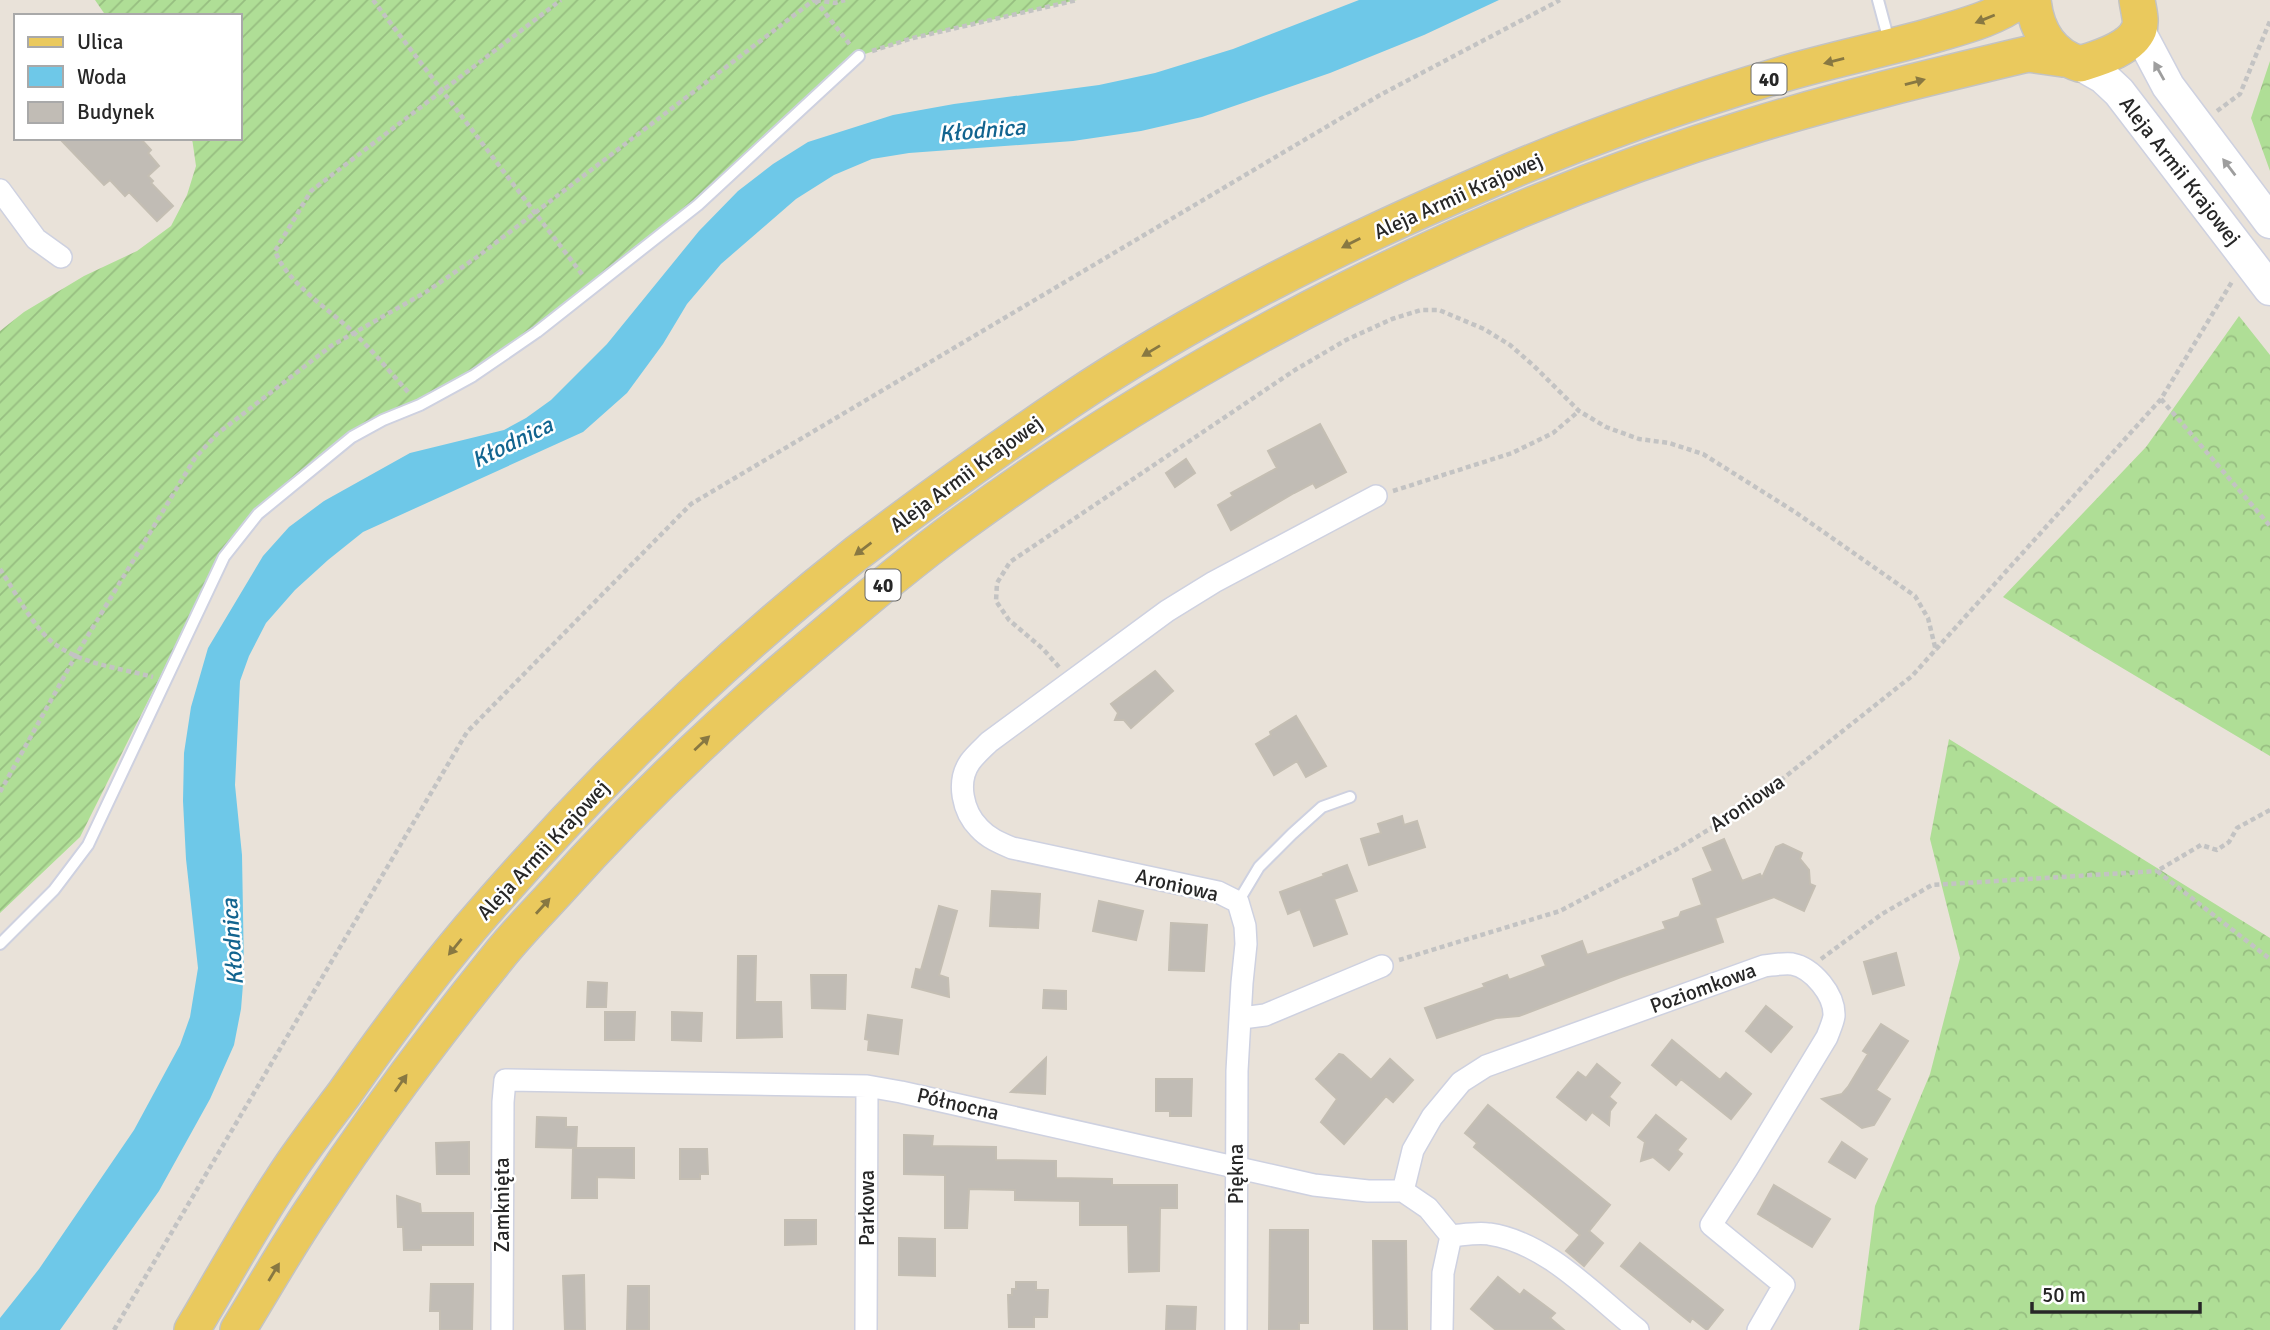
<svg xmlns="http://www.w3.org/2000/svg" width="2270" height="1330" font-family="Signika,sans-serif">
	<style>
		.forest { fill: url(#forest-crowns) }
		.garden { fill: url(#garden-furrows) }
		.water { fill: #6ec8e8 }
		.building { fill: #c1bcb5; stroke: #c4beb3; stroke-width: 2 }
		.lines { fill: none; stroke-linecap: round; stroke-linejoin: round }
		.lane-casing { stroke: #ced1e0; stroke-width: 14 }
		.street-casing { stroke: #ced1e0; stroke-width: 24 }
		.secondary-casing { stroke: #ced1e0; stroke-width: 35 }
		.primary-casing { stroke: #c3c3c3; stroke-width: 38 }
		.path { stroke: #c3c3c3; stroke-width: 4.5; stroke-dasharray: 5 3.5; stroke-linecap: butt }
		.lane { stroke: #fff; stroke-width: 10 }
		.street { stroke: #fff; stroke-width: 21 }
		.secondary { stroke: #fff; stroke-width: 32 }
		.primary { stroke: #eac95d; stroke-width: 35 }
		.oneway { fill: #887842 }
		.oneway2 { fill: #9e9e9e }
		.labels { text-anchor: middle; stroke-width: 5; stroke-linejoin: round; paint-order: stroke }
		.shield { fill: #fff; stroke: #686868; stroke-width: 2 }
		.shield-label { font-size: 19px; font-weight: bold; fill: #272727 }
		.street-label { font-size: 21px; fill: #272727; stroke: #fff }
		.water-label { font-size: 23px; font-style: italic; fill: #12648f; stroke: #fff }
	</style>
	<defs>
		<pattern id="forest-crowns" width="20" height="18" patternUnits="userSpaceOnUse" patternTransform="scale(1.75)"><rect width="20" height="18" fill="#afde96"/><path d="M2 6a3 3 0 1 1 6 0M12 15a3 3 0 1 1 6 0" fill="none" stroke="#97be81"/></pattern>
		<pattern id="garden-furrows" width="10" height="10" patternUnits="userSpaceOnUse" patternTransform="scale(1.75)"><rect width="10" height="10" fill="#afde96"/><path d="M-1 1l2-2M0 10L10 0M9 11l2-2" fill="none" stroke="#97be81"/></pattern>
	</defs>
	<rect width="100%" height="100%" fill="#e9e2d9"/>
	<path class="forest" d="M2270,61V171L2251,118Z
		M2239,316L2270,355V756L2003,597L2146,447Z
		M1949,739L2270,938V1330H1859L1875,1206L1930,1074L1960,958L1930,839Z"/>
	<path class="garden" d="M95,0H1077L913,38L859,56L698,205L473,376L383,420L292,485L224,557L165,667L80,837L0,913V331L24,312L84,276L137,251L171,226L187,195L196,166L192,138H240V16H106Z"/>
	<path class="water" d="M1359,0H1499L1424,35L1330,73L1202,117L1141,131L1073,141L909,153L872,159L834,175L796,199L721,264L687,304L663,344L627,393L583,432L363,532L328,560L295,590L266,623L249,656L240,681L235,785L242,855L244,972L241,1009L234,1045L210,1099L159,1191L60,1330H0V1318L39,1269L134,1130L180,1045L190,1017L198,968L186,859L183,801L184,753L191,707L208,648L263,556L289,527L324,501L410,453L504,430L526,418L551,400L607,344L699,231L738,191L773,164L808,142L893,115L954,104L1099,85L1155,73L1233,49Z"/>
	<path class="building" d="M59,138H140L151,150L148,153L159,166L148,176L153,181L151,183L173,206L157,221L129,192L125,196L110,180L104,185Z
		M1320,424L1346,472L1316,488L1313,483L1294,493L1231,530L1218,505L1233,496L1231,493L1277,468L1268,451Z
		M1186,459L1195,473L1175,487L1166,473Z
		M1155,671L1173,691L1131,728L1124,720H1115L1118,713L1111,704Z
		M1296,716L1326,766L1306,777L1297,761L1274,775L1256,744L1271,735L1270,732Z
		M1402,816L1404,825L1417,821L1425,847L1369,865L1361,839L1381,833L1378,824Z
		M1724,839L1742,881L1760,874L1762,878L1776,847L1783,844L1802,853L1800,859L1809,870L1810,884L1815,886L1804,911L1774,897L1715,918L1723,942L1621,977L1519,1016L1496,1018L1437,1038L1425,1008L1485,987L1483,984L1507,975L1509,980L1546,966L1542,956L1582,941L1587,955L1666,929L1663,922L1679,917L1681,912L1702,905L1693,879L1713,871L1703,848Z
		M1347,865L1357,891L1334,899L1347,934L1314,946L1300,909L1288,914L1280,892L1324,876L1323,874Z
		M992,891L1040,894L1038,928L990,926Z
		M1099,901L1143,911L1136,940L1093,931Z
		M939,906L957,911L939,975L948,978L949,997L912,987L916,969L921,970Z
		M1171,923L1207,925L1204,971L1169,970Z
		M1896,953L1904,985L1873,994L1864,962Z
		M738,956H756L755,1002H781L782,1037L737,1038Z
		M811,975H846L845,1009L812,1008Z
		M588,982L607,983L606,1007H587Z
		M1044,990L1066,991V1009L1043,1008Z
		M1766,1006L1792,1027L1771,1052L1746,1031Z
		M605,1012H635L634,1040H605Z
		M672,1012L702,1013L701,1041L672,1040Z
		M868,1015L902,1020L898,1054L868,1050L869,1040L865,1039Z
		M1881,1024L1908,1041L1876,1090L1890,1099L1874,1125L1862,1128L1822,1099L1842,1094L1848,1087L1868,1054L1863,1051Z
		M1672,1040L1720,1080L1726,1073L1751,1094L1731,1119L1681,1079L1676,1085L1652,1065Z
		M1339,1054L1343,1055L1371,1080L1390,1059L1413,1080L1393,1102L1386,1096L1344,1144L1321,1122L1337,1099L1316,1079Z
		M1046,1058L1045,1094L1011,1092Z
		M1597,1064L1620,1083L1609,1097L1616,1103L1610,1111L1609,1125L1592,1112L1586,1120L1557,1097L1578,1072L1586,1078Z
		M1156,1079H1192L1191,1116H1170V1111H1156Z
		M1488,1105L1610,1205L1589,1231L1603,1243L1584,1266L1566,1251L1580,1235L1474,1147L1477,1143L1465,1133Z
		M1656,1115L1686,1139L1677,1150L1682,1154L1669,1170L1653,1157L1641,1161L1645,1142L1638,1137Z
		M537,1117L566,1118V1127H577L576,1148L536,1147Z
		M904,1135L933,1136L932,1146L996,1147V1160L1056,1161V1178L1112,1179V1185H1177V1208H1160L1159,1271L1129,1272L1128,1225H1080V1201L1015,1200V1190L969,1189L967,1228H945V1175L904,1174Z
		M469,1142V1174H437L436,1143Z
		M1842,1142L1867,1159L1855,1178L1829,1162Z
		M573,1148H634V1178L597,1177V1198H572Z
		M680,1149H707L708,1174H700V1179H680Z
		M1774,1185L1830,1219L1812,1247L1758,1214Z
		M397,1196L420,1204L421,1213H473V1245H421V1250H404L403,1227H398Z
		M785,1220H816V1244L785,1245Z
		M1270,1230H1308V1323H1299V1330H1269Z
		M899,1238L935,1239V1276L899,1275Z
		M1373,1241H1406L1407,1330H1374Z
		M1640,1243L1723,1310L1707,1330L1692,1318L1690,1322L1621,1266Z
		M584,1275L585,1330H565L563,1276Z
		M1498,1277L1520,1295L1524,1290L1555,1313L1550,1318L1564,1330H1496L1471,1309Z
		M1016,1282H1036V1290H1048L1047,1317H1034V1327H1009L1008,1295H1012V1289H1016Z
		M431,1284H473L472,1330H440V1311H430Z
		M628,1286H649V1330H627Z
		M1167,1306L1196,1307L1195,1330H1166Z"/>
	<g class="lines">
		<g class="lane-casing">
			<path id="lane" d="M1878,0L1889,41
				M1238,902L1259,867L1292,834L1322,807L1350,797
				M0,944L54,890L88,845L224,557L258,514L352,437L383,420L420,405L473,376L537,332L698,205L859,56"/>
		</g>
		<g class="street-casing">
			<path id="street" d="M0,190L36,239L61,257
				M1242,1018L1265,1015L1382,966
				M1403,1191L1413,1150L1432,1117L1461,1082L1486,1066L1764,966C1773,965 1783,963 1792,964C1813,968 1835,995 1834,1016C1833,1023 1829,1031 1827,1037L1747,1169L1711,1225L1784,1285L1758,1330
				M1403,1191L1428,1208L1451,1236L1443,1273L1442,1330
				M1451,1236C1463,1235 1477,1232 1489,1234C1546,1242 1594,1295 1638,1330
				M502,1330L503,1102L505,1080L867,1086L901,1092L1314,1185L1368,1191H1403
				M866,1330L867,1086
				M1236,1330L1237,1071L1242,983L1246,944L1245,926L1238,902L1218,892L1012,848C1000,843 988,838 979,828C963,812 956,782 970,762C975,755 983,748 989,742L1167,611L1214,582L1376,496"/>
		</g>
		<g class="secondary-casing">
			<path id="secondary" d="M2140,27L2142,37L2168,86L2270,222
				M2080,64L2103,77L2119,92L2270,289"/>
		</g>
		<g class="primary-casing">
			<path id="primary" d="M2033,0C2036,30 2051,55 2080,64C2099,58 2131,49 2139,29C2142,21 2138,8 2137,0
				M192,1330C222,1280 250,1228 282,1180C301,1150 323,1122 344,1094C384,1037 426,980 471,927C586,793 719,662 857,553C925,501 995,451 1066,403C1198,314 1344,243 1490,180C1586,138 1686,103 1787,73C1835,59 1885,49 1934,35C1964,26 1994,19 2020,0
				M238,1330C264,1288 288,1245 316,1204C372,1119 434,1036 498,957C517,933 539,911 559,889C635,804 717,726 804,652C856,608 908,563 963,523C1196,353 1476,210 1752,126C1843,98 1936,76 2028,54L2063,59"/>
		</g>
		<path class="path" d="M373,0L584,277
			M815,0L851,46
			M816,0L835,3L845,0
			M872,51L913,38L1077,0
			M2217,111L2240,94L2270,21
			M408,392C390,372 373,351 353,332C329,309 287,283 275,251L311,191L561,0
			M2161,399L2270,526
			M1393,491L1512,453L1553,433L1579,411
			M0,569C14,590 26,614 43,633C69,663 116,667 153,677
			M1059,667L1043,649L1009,620L996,601L997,583L1010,562L1295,370L1346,340L1392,319L1421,310H1439L1484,329L1510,345L1534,366L1579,411L1606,427L1639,439L1669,443L1703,454L1795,512L1915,596L1928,618L1936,651
			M0,792L75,657L195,458L217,434L331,346L426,292L477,257L814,0
			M2270,810L2237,828L2229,842L2217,850L2201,845L2157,871L2270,959
			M1821,959L1882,914L1932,885L2157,871
			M1399,960L1560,911L1677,849L1752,803L1912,676L2161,399L2233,280
			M114,1330L467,732L691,504L1380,95L1560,0"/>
		<use href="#lane" class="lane"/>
		<use href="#street" class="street"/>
		<use href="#secondary" class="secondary"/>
		<use href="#primary" class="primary"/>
	</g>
	<defs><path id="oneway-solid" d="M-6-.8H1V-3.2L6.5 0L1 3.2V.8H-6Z" transform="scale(1.75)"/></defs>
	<g class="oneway">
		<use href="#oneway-solid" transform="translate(1985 19) rotate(158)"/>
		<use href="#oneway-solid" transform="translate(1834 61) rotate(166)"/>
		<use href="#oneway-solid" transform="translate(1915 82) rotate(-15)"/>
		<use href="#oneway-solid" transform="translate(1351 243) rotate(153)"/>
		<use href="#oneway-solid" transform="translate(1151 351) rotate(149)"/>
		<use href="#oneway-solid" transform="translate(863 549) rotate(143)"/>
		<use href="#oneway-solid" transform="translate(702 743) rotate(-43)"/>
		<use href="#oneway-solid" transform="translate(543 906) rotate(-48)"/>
		<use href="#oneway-solid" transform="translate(455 947) rotate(129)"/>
		<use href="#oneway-solid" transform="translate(401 1083) rotate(-55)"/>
		<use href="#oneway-solid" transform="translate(274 1272) rotate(-59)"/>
	</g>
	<g class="oneway2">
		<use href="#oneway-solid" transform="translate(2159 71) rotate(-119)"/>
		<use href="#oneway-solid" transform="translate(2229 167) rotate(-127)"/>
	</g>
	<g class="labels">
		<g class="shield">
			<rect x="1751.5" y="63.5" width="35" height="31" rx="5"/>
			<rect x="865.5" y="569.5" width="35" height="31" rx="5"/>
		</g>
		<g class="shield-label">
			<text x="1769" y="86">40</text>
			<text x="883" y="592">40</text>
		</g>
		<g class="street-label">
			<text transform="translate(2180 171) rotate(52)" y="7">Aleja Armii Krajowej</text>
			<text transform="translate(1458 196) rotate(-24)" y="7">Aleja Armii Krajowej</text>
			<text transform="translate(966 474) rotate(-36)" y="7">Aleja Armii Krajowej</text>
			<text transform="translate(1747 803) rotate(-34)" y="7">Aroniowa</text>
			<text transform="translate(543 850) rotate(-47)" y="7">Aleja Armii Krajowej</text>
			<text transform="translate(1177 885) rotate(13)" y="7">Aroniowa</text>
			<text transform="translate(1703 988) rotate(-20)" y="7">Poziomkowa</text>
			<text transform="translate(958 1104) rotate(13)" y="7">Północna</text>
			<text transform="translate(1236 1174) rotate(-90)" y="7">Piękna</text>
			<text transform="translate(502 1205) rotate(-90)" y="7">Zamknięta</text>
			<text transform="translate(867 1208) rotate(-90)" y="7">Parkowa</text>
		</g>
		<g class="water-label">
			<text transform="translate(982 130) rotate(-5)" y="8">Kłodnica</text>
			<text transform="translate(512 442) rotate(-26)" y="8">Kłodnica</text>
			<text transform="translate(232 942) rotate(-94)" y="8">Kłodnica</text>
		</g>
	</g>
	<rect x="14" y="14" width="228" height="126" fill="#ffffff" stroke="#a9a9a9" stroke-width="2"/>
	<rect x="28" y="37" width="35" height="10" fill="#eac95d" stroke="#a9a9a9" stroke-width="2"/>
	<text x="77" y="49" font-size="21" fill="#272727">Ulica</text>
	<rect x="28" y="66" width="35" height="21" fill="#6ec8e8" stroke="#a9a9a9" stroke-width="2"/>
	<text x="77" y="84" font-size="21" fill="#272727">Woda</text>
	<rect x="28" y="102" width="35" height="21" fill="#c1bcb5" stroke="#a9a9a9" stroke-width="2"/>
	<text x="77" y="119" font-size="21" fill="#272727">Budynek</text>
	<path d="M2032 1302v10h168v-10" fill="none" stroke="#272727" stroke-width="3.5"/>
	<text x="2042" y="1302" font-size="21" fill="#272727" stroke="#ffffff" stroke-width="5" paint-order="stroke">50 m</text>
</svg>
